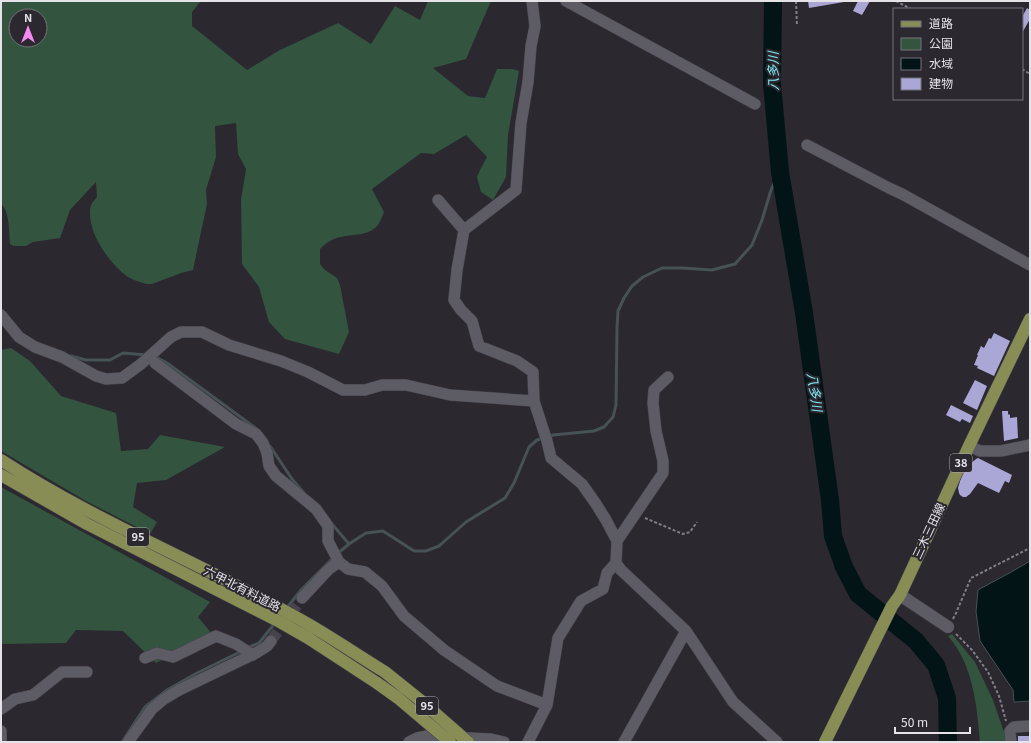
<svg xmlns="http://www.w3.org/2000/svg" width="1031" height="743" font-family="Georgia,'Noto Sans JP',serif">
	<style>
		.green { fill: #33543e; fill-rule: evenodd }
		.water { fill: #021416; stroke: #465255 }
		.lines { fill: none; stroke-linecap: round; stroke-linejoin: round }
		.stream { stroke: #465255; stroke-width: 3 }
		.river { stroke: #021416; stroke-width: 18 }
		.building { fill: #aaa6d5 }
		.street-tunnel { stroke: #47444c; stroke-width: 11; stroke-dasharray: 11 5.5; stroke-linecap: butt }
		.street-casing { stroke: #45434a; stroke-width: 12 }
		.secondary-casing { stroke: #45434a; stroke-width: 13 }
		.primary-casing { stroke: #45434a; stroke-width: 13 }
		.path { stroke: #817e85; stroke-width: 2; stroke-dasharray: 3 2; stroke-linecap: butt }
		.street { stroke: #5d5b64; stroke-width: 11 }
		.secondary { stroke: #5d5b64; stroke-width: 12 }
		.primary { stroke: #888c55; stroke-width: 12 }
		.primary-bridge-casing { stroke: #45434a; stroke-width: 13; stroke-linecap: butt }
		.primary-bridge { stroke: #888c55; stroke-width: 12 }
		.labels { text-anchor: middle; stroke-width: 4; stroke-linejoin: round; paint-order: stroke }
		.shield { fill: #2b2830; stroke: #adabb1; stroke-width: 1 }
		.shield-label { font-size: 11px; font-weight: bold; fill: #e5e3e8 }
		.street-label { font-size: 12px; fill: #e5e3e8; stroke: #2b2830 }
		.water-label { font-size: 13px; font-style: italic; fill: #80e7f2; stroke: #2b2830 }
	</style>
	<rect width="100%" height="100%" fill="#2b2830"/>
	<path class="green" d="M1,1H201L192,12V26L247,70L280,50L338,23L371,44L395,6L420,20L428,1H491L466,59L433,68L468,96L485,98L497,69H512L519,71L508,135L506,177L493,200L481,192L477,177L480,170L487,157L466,135L434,154L421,153L372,189L384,212C382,217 380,223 377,226C368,236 353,234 341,237C333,238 326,243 320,249V264L325,270L337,278L340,285L349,332L339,354L285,339L269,322L259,287L242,264L241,200L246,169L238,154L236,123L215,126L216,157L206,190L207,204L193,270L181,273L152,284C146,285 133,280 128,277C110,264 90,236 90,214C90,211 90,208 91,205C92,202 95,200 97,197L96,182L70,210L60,238L33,242L26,246H14L10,244C9,234 10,211 1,204ZM16,16H40V40H16Z
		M11,348L30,361L61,396L116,413L121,451L148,449L160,435L225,447L166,480L137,483L133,507L157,522L150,534L86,501L1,451V350Z
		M1,487L210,602L198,617L212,634L156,663L123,631L76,630L66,643L1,644Z
		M952,634L975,662L993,700L1006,738V742H980C977,706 973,664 948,636Z"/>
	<path class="water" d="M1030,561V701L1014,702L1013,690L980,641L976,612L978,590L1013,571Z"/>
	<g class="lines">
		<path class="stream" d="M71,356L86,360H110L123,353L147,355
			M154,356L167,363L257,429
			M270,446L292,479L304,493
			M332,524L349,544
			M337,554L349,544L366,533L383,531L414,551H426L439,546L466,522L505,498L514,483L529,447L537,440L553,435L594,431L604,427L613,417L616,405L617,328L618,311L624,298L632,286L643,277L662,268H682L712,270L735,264L752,245L762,220L771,190L780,172
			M286,609L301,590L333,558
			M247,648L259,643L275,623
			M122,742L145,707L167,690L197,673L242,651"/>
		<path class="river" d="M773,1L772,84L780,172L804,313L830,500L833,536L844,567L858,594L916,641L936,665L947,698L948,742"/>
	</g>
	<path class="building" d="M808,1H844V2L809,8Z
		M858,1H870L862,15L853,11Z
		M1027,8L1030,10V19L1022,33V17Z
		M994,333L1010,341L994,376L977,368L978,366L974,365L978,355H977L981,346L984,348L989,338L991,339Z
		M975,380L987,386L977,410L963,403Z
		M951,405L973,416L970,423L962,419L960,422L946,415Z
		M1002,411H1008V414L1010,415V418L1017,417L1018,438L1004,441Z
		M978,458L1012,475L1009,483L1005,481L999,493L978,483L970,494L966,497H963L960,495L959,493L958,488L960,481L963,473L968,466L976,459Z
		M1018,736H1030V742H1018Z"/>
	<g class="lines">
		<path class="street-tunnel" d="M271,641L302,598"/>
		<g class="street-casing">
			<path id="street" d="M532,1L535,26L531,46L528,82L521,123L517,176L516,190L464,230L457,270L454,300L461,310L472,321L479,346L517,361L533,372L534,401
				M566,1L755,104
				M807,145L889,188L902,194L1030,265
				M438,200L464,230
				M1,315L19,337L35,347L62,357L96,376L106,379L122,378L141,364L171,337L181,332H202L229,345L281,361L308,372L343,390H365L382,385H406L450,395L534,401L547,441L551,458L582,484L596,504L606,520L617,541L616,563L621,570L686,631L733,702L777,742
				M155,363L236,424L256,434L263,443L267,453L269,466L276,476L316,509L328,526V541L339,562L348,569L365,572L382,586L404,616L444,650L497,686L547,705
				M969,446L980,451H1001L1030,445
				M617,541L663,473V461L656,431L653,403L654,390L668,377
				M302,598L329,569L339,562
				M145,658L157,653L173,657L216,636L236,644L253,655
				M1,709L15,699L33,695L62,672H87
				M1,731V742
				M128,742L152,709L164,699L179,690L256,653L267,646L271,641
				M409,742L417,738L427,736L491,739L504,742
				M528,742L547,705L558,638L581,601L603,589L607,573L616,563
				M624,742L686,631
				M1011,742L1010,731L1014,727L1030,726"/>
		</g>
		<g class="secondary-casing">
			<path id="secondary" d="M900,595L948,627"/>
		</g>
		<g class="primary-casing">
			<path id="primary" d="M1,460C73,507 151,542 228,581C255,595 282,609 308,624C334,639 359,656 385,672
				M1,475L87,524L280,622L308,638L377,683
				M825,742L892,606L900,595L969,446L1030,319"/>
		</g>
		<path class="path" d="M796,1L797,26
			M896,1L911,9
			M1022,69L1030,74
			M645,518L683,534L690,532L697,522
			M953,619L956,613L971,578L1030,548
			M956,634L972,650L988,672L999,696L1006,721"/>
		<use href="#street" class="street"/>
		<use href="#secondary" class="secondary"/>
		<use href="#primary" class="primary"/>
		<g class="primary-bridge-casing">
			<path id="primary-bridge" d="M385,672L420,700L468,742
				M377,683L398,698L450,742"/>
		</g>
		<use href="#primary-bridge" class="primary-bridge"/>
	</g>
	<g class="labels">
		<g class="shield">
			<rect x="950" y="454" width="22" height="18" rx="3"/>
			<rect x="127" y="528" width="22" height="18" rx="3"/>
			<rect x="416" y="697" width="22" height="18" rx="3"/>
		</g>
		<g class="shield-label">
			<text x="961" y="467">38</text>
			<text x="138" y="541">95</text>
			<text x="427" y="710">95</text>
		</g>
		<g class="street-label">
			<text transform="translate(929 531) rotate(-65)" y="4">三木三田線</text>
			<text transform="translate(242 589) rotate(27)" y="4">六甲北有料道路</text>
		</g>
		<g class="water-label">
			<text transform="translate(773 71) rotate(-91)" y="5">八多川</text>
			<text transform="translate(815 392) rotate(82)" y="5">八多川</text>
		</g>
	</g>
	<rect width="1031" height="743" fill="none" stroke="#e5e3e8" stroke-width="4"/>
	<rect x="893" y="8" width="130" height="92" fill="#2b2830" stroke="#75737a"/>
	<rect x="901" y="21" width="20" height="6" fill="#888c55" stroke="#75737a"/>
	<text x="929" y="28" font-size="12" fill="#e5e3e8">道路</text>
	<rect x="901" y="38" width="20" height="12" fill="#33543e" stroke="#75737a"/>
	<text x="929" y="48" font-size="12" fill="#e5e3e8">公園</text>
	<rect x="901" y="58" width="20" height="12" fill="#021416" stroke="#75737a"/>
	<text x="929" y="68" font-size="12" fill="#e5e3e8">水域</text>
	<rect x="901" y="78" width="20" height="12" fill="#aaa6d5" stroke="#75737a"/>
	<text x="929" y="88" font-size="12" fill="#e5e3e8">建物</text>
	<g transform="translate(28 28)"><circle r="19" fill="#2b2830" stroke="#75737a"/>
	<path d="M0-3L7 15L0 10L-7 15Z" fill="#f489f0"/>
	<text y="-6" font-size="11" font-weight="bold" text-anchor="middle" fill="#e5e3e8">N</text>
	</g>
	<path d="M895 727v6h75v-6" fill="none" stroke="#e5e3e8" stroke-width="2"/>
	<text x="901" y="727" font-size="12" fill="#e5e3e8" stroke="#2b2830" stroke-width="3" paint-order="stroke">50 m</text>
</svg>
